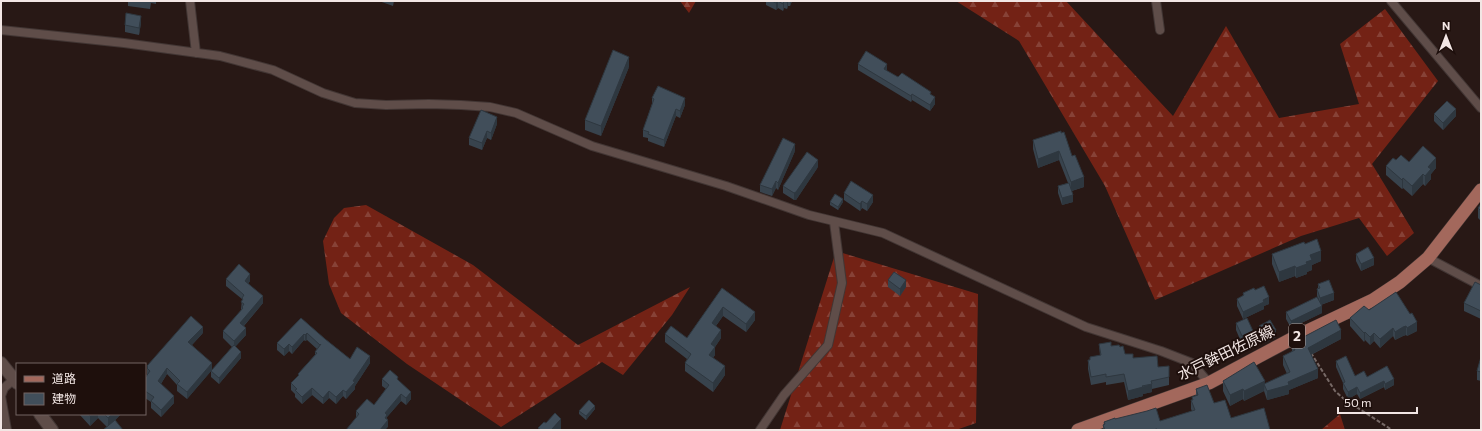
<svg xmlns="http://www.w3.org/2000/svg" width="1482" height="431" font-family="Commissioner,'Noto Sans JP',sans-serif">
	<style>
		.forest { fill: url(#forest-firs) }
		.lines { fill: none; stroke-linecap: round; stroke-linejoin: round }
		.street-casing { stroke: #423634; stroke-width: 10 }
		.secondary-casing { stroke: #423634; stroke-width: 14 }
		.primary-casing { stroke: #423634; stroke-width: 14 }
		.path { stroke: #776966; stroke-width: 2; stroke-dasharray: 4 2; stroke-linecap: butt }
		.street { stroke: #5f4d49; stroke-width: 8 }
		.secondary { stroke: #5f4d49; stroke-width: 12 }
		.primary { stroke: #a3685c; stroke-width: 13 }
		.wall { fill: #38434d }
		.shaded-wall { fill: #2e373f }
		.building { fill: #414e5a; stroke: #2e373f }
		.labels { text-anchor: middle; stroke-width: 4; stroke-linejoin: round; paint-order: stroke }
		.shield { fill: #1e0f0c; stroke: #b2a6a3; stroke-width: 1 }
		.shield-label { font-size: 14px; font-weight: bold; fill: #f2e6e4 }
		.street-label { font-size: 15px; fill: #f2e6e4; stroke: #1e0f0c }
	</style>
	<defs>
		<pattern id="forest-firs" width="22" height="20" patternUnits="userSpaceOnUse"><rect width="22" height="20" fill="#732215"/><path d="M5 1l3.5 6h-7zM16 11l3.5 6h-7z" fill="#874237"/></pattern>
	</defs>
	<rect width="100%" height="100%" fill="#281815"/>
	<path class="forest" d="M680,1H696L689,13Z
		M956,1H1066L1173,116L1226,26L1279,118L1359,104L1340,44L1385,9L1438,81L1372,164L1414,233L1387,256L1359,218L1301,236L1155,300L1105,186L1019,41Z
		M366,205L473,265L578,345L690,287L672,315L623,375L602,362L501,427L407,364L341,313L329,284L323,241L334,218L344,208Z
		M836,251L978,294L976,423L956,430H780Z
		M1340,414L1345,430H1321Z"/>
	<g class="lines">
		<g class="street-casing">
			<path id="street" d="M190,1L196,53
				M1156,1L1160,30
				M1391,1L1481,108
				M1,30L124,43L220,56L273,70L323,93L355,103L386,105L429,104L461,105L490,107L516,113L592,146L726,186L809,215L883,233L1086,327L1161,351L1192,363L1209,383
				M1428,258L1481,286
				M7,430L1,396L4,388L14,379
				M760,430L784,395L828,345L842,283L834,222"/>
		</g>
		<g class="secondary-casing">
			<path id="secondary" d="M1,363L17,383
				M40,414L52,430"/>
		</g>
		<g class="primary-casing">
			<path id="primary" d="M1078,430L1209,383L1299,335L1373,300L1400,282L1428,258L1481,190"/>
		</g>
		<path class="path" d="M1311,353L1335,391L1344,399L1392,430"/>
		<use href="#street" class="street"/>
		<use href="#secondary" class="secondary"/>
		<use href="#primary" class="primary"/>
	</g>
	<path class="wall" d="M128,1H156V4L151,3L150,9L128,6Z
		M379,1H394L393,6Z
		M766,1H792L790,6H788L787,9L784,8L783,11L778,8L776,10L766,5Z
		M141,23L139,35L125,32V25Z
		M858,64L887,70V71L931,95L935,104L930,111L912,100L911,102L858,70Z
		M629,67L601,136L585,130V120Z
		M652,98L685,105L680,118L676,116L664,147L648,141V138L643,137V130L652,104Z
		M1434,114L1456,116L1443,130L1434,121Z
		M497,124L491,140L487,138L482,150L469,145V138Z
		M1033,140L1072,156L1084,187L1072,191L1073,202L1062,205L1058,193V186L1068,183L1059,160L1038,168L1033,149Z
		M795,151L778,190L776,188L772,196L760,192V185Z
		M1396,160L1409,162L1436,168L1431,174V179L1425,186L1423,184L1412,196L1403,188L1402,189L1386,175V166Z
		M818,167L796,200H794L783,193V186Z
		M844,193L873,202L867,211L862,208L860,211L844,200Z
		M830,202H843L838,210L830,205Z
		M1481,204V221L1478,218V208Z
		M1305,244L1321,261L1312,265V270L1307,272V274L1296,278L1295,276L1279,282L1272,264V254Z
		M1356,254L1374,265L1361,271L1356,261Z
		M226,279L250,281L248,284L263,303L244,326L246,335L235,347L241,358L219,384L211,377V371L187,399L177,391V385L167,374L161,384L174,403L161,417L151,408V402L145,398V378L147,374V366L203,333L192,345L212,370L232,347L223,338V331L242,310L241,309L242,299L226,286Z
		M888,280L906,287L900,296L888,287Z
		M1318,284L1334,300L1321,305L1322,313L1291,328L1286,319V312L1319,300L1317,296V289L1318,288Z
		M1481,285V319L1464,311V303Z
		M722,288L755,320L746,332L723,316L716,326L721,338L715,347V355L713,358L725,375L713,392L685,371V363L687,359L665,342V334L687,338Z
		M1255,290L1269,304L1264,306V309L1243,319L1237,306V299L1243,296V293Z
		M1369,310L1417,331L1407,336L1406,335L1403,336L1395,340L1393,336L1380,348L1374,341L1370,345L1365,340L1364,342L1350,326V318Z
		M301,318L325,339L350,359L370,363L355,386V389L346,399L343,396L336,404L329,398L323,404L312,395L302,404L295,397V394L291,390V383L298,377V374L315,355V352L317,349L307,340L305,341L304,340L292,354L289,351L284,356L277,350V343Z
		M1236,323L1253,338L1242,344L1236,330Z
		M1259,326L1276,337L1265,343L1259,333Z
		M1341,339L1311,355L1318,378L1289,390V394L1267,400L1264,391L1244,401L1243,399L1230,406L1223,391V381L1265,384L1287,374L1283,365V356L1292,352V343Z
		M1099,344L1120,347L1125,354L1133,358L1158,367L1169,377V385L1152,389V392L1143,394V396L1128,400L1124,382L1106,385V382L1091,385L1088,369V360H1090V357L1100,356Z
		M1481,357V381L1477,380V371Z
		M1336,361L1355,376L1367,377L1387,366L1394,385L1385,390L1384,387L1360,399L1357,394L1348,399L1343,389V383L1336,367Z
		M382,379L398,380L411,399L406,405L401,401L387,417L388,427L356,417V411L374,405L386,389L382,386Z
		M1196,389L1214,403L1231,418L1270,430H1103L1104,422L1115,419L1160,421L1192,411L1191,409V400H1192V397L1196,395Z
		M595,409L586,420L579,414V411Z
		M79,414H121L115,420L107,427L98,418L90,426Z"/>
	<path class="shaded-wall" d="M778,1V8L776,10V3Z
		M784,1V8L783,11V4Z
		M787,1H788V6L787,9Z
		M790,1H792L790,6Z
		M141,16V23L139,35V28Z
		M629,57V67L601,136V126Z
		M887,64V70L884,75V69Z
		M912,94V100L911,102V96Z
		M935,97V104L930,111V105Z
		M685,98V105L680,118V111Z
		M676,109V116L664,147V140Z
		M1456,109V116L1443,130V123Z
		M497,117V124L491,140V133Z
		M487,131V138L482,150V143Z
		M795,144V151L778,190V183Z
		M1059,151V160L1038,168V159Z
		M1436,158V168L1431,174V179L1425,186V176L1428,167Z
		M818,160V167L796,200H794V193Z
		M1423,174V184L1412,196V186Z
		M1084,177V187L1071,191V182Z
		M1403,178V188L1402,189V180Z
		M776,181V188L772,196V189Z
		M873,195V202L867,211V204Z
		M1073,195V202L1062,205V198Z
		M843,199V202L838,210V207Z
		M862,201V208L860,211V204Z
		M1321,251V261L1312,265V270L1307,272V274L1296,278V268L1306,262L1310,255Z
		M1374,258V265L1361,271V264Z
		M1295,266V276L1279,282V272Z
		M250,274V281L245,288V281Z
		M906,280V287L900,296V289Z
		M1334,293V300L1320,305V298Z
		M263,296V303L240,330V323Z
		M1269,297V304L1264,306V309L1243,319V312Z
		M1322,306V313L1291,328V321Z
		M723,307V316L712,331V323Z
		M755,312V320L746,332V324Z
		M1417,322V331L1407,336V328Z
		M1406,326V335L1403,336L1395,340V332L1403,327Z
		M203,327V333L188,349V342Z
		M246,328V335L234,348V341Z
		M1393,328V336L1380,348V339Z
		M721,330V338L715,347V355L709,363V355L711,344Z
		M1276,330V337L1265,343V336Z
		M1341,330V339L1308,356V348Z
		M1253,331V338L1242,344V336Z
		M1365,332V340L1364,342V333Z
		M307,333V340L305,341V335Z
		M1374,333V341L1370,345V337Z
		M304,334V340L292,354V347Z
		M289,344V351L284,356V349Z
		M241,352V358L219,384V378Z
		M370,356V363L355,386V389L346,399V392L353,381Z
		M212,363V370L187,399V392Z
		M725,366V375L713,392V383Z
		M167,368V374L158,388V381Z
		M1318,369V378L1289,390V394L1267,400V391Z
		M1394,379V385L1385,390V384Z
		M1265,381L1264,391L1244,401V391Z
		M1384,381V387L1360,399V393Z
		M1152,384V392L1143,394V396L1128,400V391Z
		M1357,387V394L1348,399V392Z
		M312,388V395L302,404V397Z
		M1243,389V399L1230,406V395Z
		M343,390V396L336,404V397Z
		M329,391V398L323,404V398Z
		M411,392V399L406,405V398Z
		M401,394V401L387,417V421L388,420V427L385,430H380L385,413Z
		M174,396V403L161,417V410Z
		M595,406V409L586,420V416Z
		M93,414H98V418L90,426V416Z
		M112,414H121L108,428V418Z
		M561,419V430H552V429Z"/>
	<path class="building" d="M772,1H778L776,3Z
		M778,1H787V2L784,1L783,4Z
		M126,13L141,16L139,28L125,25Z
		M613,50L629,57L601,126L585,120Z
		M866,51L887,64L884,69L898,77L902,73L931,92L930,94L935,97L930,105L912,94L911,96L858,64Z
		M658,86L685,98L680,111L676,109L664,140L648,134L649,132L643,130L654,99L652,98Z
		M1447,101L1456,109L1443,123L1434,114Z
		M481,110L497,117L491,133L487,131L482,143L469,138Z
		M1061,131V133L1064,132L1072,156L1075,155L1084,177L1071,182L1059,151L1038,159L1033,140Z
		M783,138L795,144L778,183L776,181L772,189L760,185Z
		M1423,146L1436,158L1428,167L1431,169L1425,176L1423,174L1412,186L1403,178L1402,180L1386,166L1393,158L1396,160L1401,155L1409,162Z
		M807,152L818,160L796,192L794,193L783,186Z
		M851,181L873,195L867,204L862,201L860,204L844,193Z
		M1069,183L1073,195L1062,198L1058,186Z
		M835,194L843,199L838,207L830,202Z
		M1481,204V211L1478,208Z
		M1317,239L1321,251L1310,255L1312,260L1306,262L1307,264L1296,268L1295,266L1279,272L1272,254L1304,242L1305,244Z
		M1368,247L1374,258L1361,264L1356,254Z
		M239,264L250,274L245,281L263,296L240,323L246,328L234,341L223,331L243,308L242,307L244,304L241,302L243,299L242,298L244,295L226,279Z
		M894,272L906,280L900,289L888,280Z
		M1329,280L1334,293L1320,298L1317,289L1320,288L1318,284Z
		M1475,282L1481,285V311L1464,303Z
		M1264,286L1269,297L1263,300L1264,302L1243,312L1237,299L1244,295L1243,293L1254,288L1255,290Z
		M722,288L755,312L746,324L723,307L712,323L721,330L711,344L715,347L709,355L725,366L713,383L685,363L691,354L665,334L671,326L687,338Z
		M1396,292L1410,314L1412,313L1417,322L1407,328L1406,326L1403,327L1395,332L1393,328L1380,339L1374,333L1370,337L1365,332L1364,333L1350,318L1364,306L1369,310Z
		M1317,297L1322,306L1291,321L1286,312Z
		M191,316L203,327L188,342L212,363L187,392L177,384L180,381L167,368L158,381L174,396L161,410L151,401L154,397L145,391V378L150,371L147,368L148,367L147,366Z
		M301,318L325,339L350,359L357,347L370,356L353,381L355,382L346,392L343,390L336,397L329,391L323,398L312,388L302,397L295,390L297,389L291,383L299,375L298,374L317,353L315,352L321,344L320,345L307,333L305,335L304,334L292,347L289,344L284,349L277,343Z
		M1247,318L1253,331L1242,336L1236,323Z
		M1270,320L1276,330L1265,336L1259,326Z
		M1336,320L1341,330L1308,348L1318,369L1288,382L1289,385L1267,391L1264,384L1290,372L1283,356L1295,350L1292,343Z
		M1111,342V346L1119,345L1120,347L1123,346L1125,354H1133V358L1157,356L1158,367L1169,366V377L1151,381L1152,384L1142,386L1143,387L1128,391L1124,374L1106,377V374L1091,377L1088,360H1090V357L1101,355L1099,344Z
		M234,345L241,352L219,378L211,371Z
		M1346,356L1355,376L1364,371L1367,377L1387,366L1394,379L1385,384L1384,381L1360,393L1357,387L1348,392L1343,383L1345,382L1336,361Z
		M1481,357V372L1477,371Z
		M1254,362L1265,381L1244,391L1243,389L1230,395L1223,381Z
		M390,370L398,377L397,379L411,392L406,398L401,394L385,413L387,415L385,418L388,420L380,430H346L359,414L356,411L367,399L374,405L389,385L382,379Z
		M1207,385L1214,403L1225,400L1231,418L1264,408L1270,430H1157V429L1152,430H1105L1103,425L1105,424L1104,422L1115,418V419L1147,411L1156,408L1160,421L1195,410L1191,400H1193L1192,397L1198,395L1196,389Z
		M589,400L595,406L586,416L579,411Z
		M555,413L561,419L552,429L554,430H541L538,428L544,422L546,423Z
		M88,414H93L90,416Z
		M104,414H112L108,418Z
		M115,420L123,430H103Z"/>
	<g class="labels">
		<rect class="shield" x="1289" y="324" width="16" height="24" rx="3"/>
		<g class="shield-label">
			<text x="1297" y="341">2</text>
		</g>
		<g class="street-label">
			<text transform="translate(1226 353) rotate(-26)" y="5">水戸鉾田佐原線</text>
		</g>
	</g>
	<rect width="1482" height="431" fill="none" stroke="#f2e6e4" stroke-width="4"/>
	<rect x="16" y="363" width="130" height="52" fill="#1e0f0c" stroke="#736562"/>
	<rect x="24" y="376" width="20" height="6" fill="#a3685c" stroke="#736562"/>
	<text x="52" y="383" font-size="12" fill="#f2e6e4">道路</text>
	<rect x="24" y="393" width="20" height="12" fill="#414e5a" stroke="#736562"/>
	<text x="52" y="403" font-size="12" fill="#f2e6e4">建物</text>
	<g transform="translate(1446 36)" stroke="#1e0f0c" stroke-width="3" paint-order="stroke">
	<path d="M0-3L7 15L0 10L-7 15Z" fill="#f2e6e4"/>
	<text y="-6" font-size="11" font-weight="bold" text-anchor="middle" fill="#f2e6e4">N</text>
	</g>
	<path d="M1338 407v6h79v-6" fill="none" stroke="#f2e6e4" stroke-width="2"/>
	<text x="1344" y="407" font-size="12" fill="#f2e6e4" stroke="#1e0f0c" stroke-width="3" paint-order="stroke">50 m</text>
</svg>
